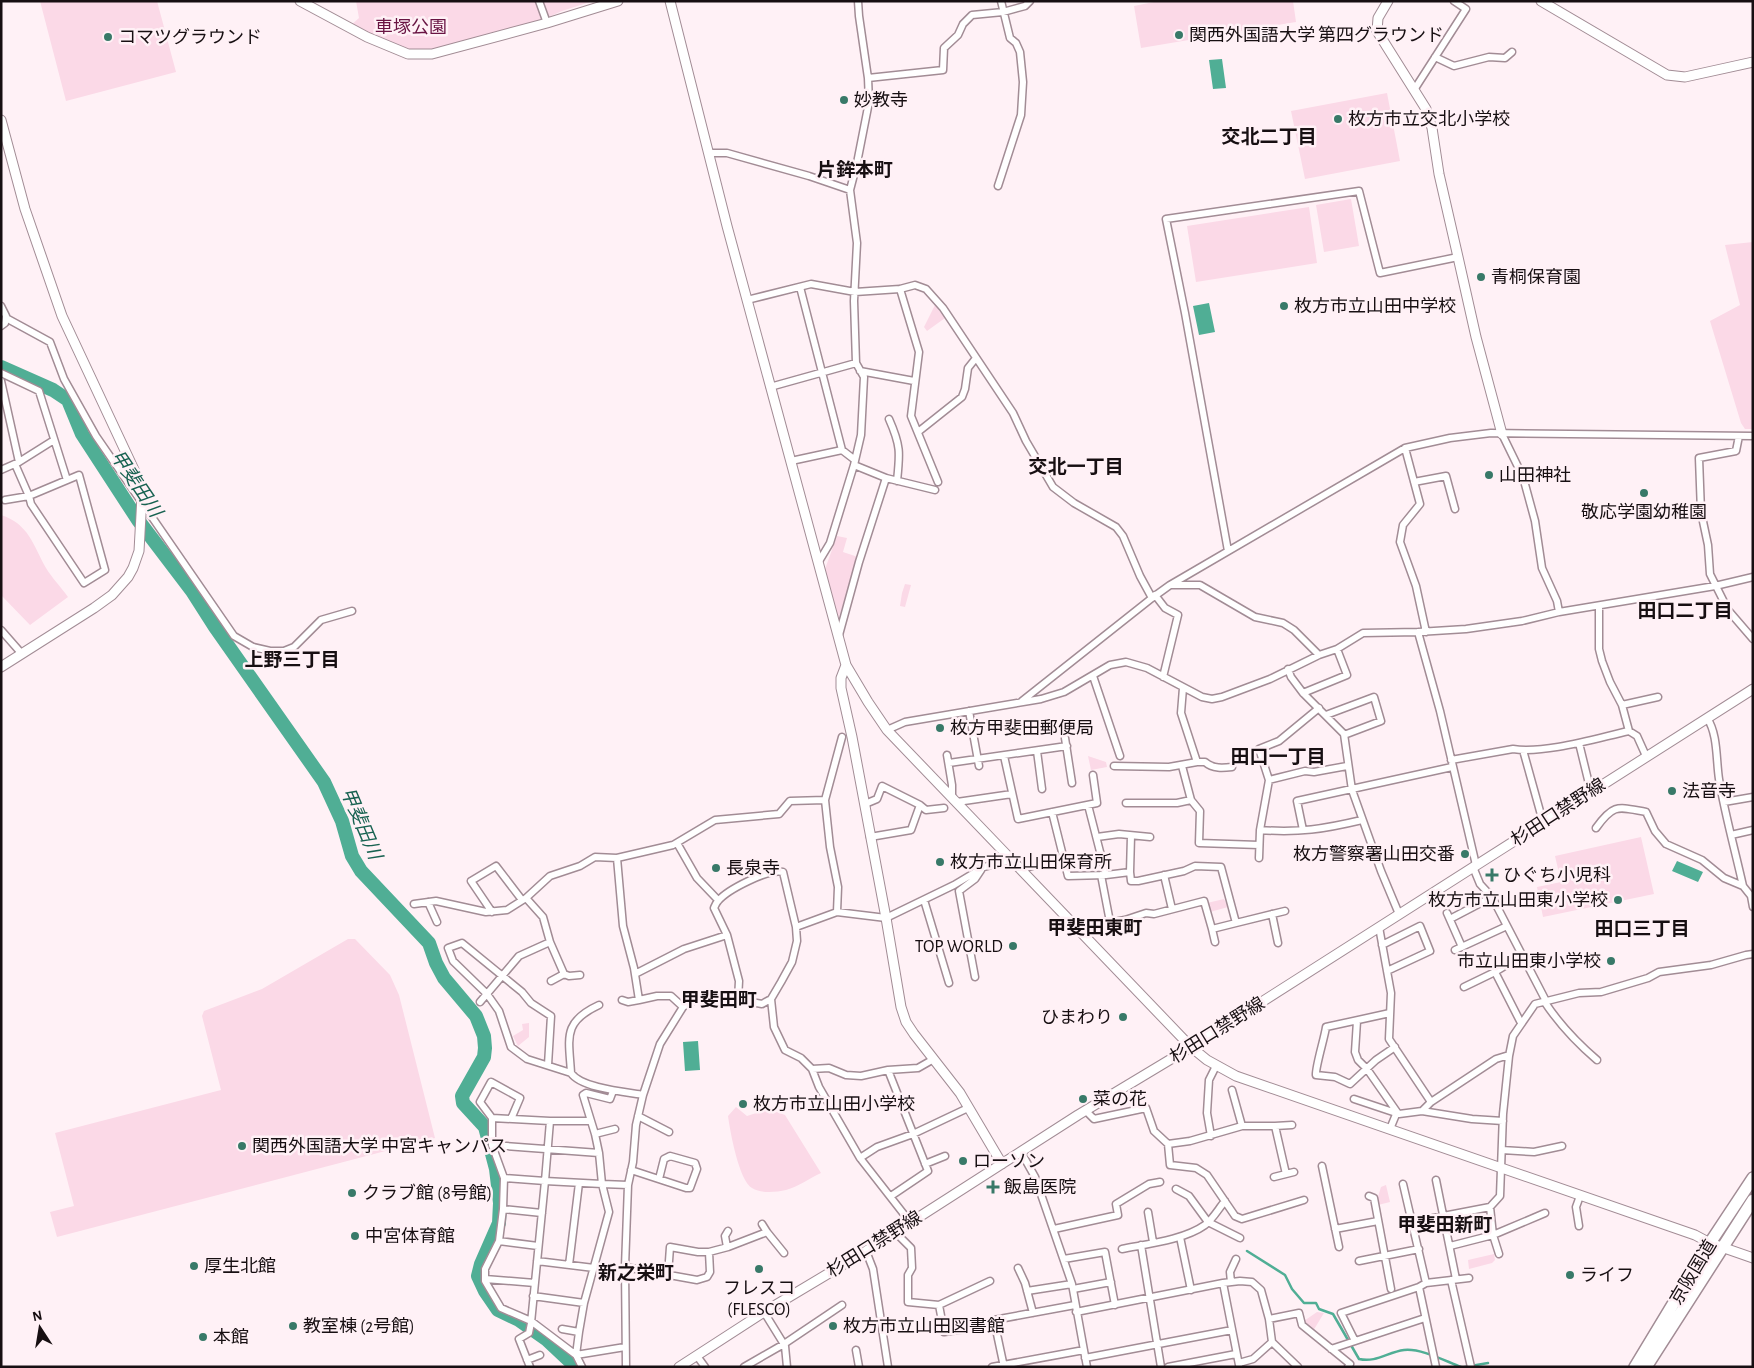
<svg xmlns="http://www.w3.org/2000/svg" width="1754" height="1368" font-family="'Alegreya Sans','Noto Sans JP',sans-serif">
	<style>
		.green { fill: #fbd9e7 }
		.water { fill: #50ae95 }
		.lines { fill: none; stroke-linecap: round; stroke-linejoin: round }
		.stream { stroke: #50ae95; stroke-width: 2.5 }
		.river { stroke: #50ae95; stroke-width: 14 }
		.street-casing { stroke: #a28c95; stroke-width: 9 }
		.secondary-casing { stroke: #a28c95; stroke-width: 11 }
		.highway-casing { stroke: #a28c95; stroke-width: 14 }
		.street { stroke: #fff; stroke-width: 6 }
		.secondary { stroke: #fff; stroke-width: 9 }
		.highway { stroke: #fff; stroke-width: 11 }
		.poi-dot { fill: #387968; stroke: #fff1f6; stroke-width: 2 }
		.labels { text-anchor: middle; stroke-width: 5; stroke-linejoin: round; paint-order: stroke }
		.park-label { font-size: 18px; fill: #691443; stroke: #fff1f6 }
		.poi-label { font-size: 18px; fill: #170f12; stroke: #fff1f6; text-anchor: start }
		.street-label { font-size: 18px; fill: #170f12; stroke: #fff1f6 }
		.neighbourhood-label { font-size: 19px; font-weight: bold; fill: #170f12; stroke: #fff1f6 }
		.water-label { font-size: 19px; font-style: italic; fill: #186251; stroke: #fff1f6 }
	</style>
	<rect width="100%" height="100%" fill="#fff1f6"/>
	<path class="green" d="M40,1H157L176,72L66,101Z
		M356,1H593L562,11L529,26L422,54H408L349,27L359,18Z
		M1159,1H1293L1296,22L1141,48L1134,6Z
		M1387,93L1400,161L1305,179L1291,111Z
		M1351,199L1359,246L1324,252L1316,205Z
		M1309,207L1317,263L1196,282L1187,226Z
		M1753,242V429H1745L1741,423L1710,321L1740,305L1725,245Z
		M935,305L945,318L927,331L924,327Z
		M1,515C29,524 33,545 46,568C52,578 61,587 68,597L30,625L1,595Z
		M837,536L847,538L843,552L858,557L838,620L825,569Z
		M905,584L911,585L905,607L900,606L902,593Z
		M1088,756L1106,762L1107,767L1091,770Z
		M1641,837L1654,894L1543,917L1537,887L1561,882L1555,856Z
		M1224,899L1228,907L1210,912L1207,903Z
		M348,939H355L390,975L399,995L435,1138L57,1237L50,1212L74,1206L55,1133L221,1090L202,1016L204,1011L262,989Z
		M529,1023V1037L518,1046L513,1036L523,1030L522,1024Z
		M736,1107L747,1116L769,1109L785,1115L821,1173C810,1178 798,1187 786,1190C776,1192 762,1194 752,1188C739,1181 730,1131 728,1116Z
		M1386,1185L1390,1202L1378,1205L1377,1200L1381,1187Z
		M1494,1254L1495,1260L1492,1263L1469,1269L1468,1260Z
		M1317,1312L1324,1313L1313,1331L1304,1324V1321Z"/>
	<path class="water" d="M1222,59L1226,88L1213,89L1209,60Z
		M1209,303L1215,332L1199,335L1193,306Z
		M1677,861L1703,872L1698,882L1672,871Z
		M698,1041L700,1070L685,1071L683,1042Z"/>
	<g class="lines">
		<path class="stream" d="M1247,1251L1285,1275L1292,1289L1304,1303H1316L1319,1309L1333,1314L1359,1359C1376,1363 1388,1352 1404,1350C1421,1348 1445,1361 1461,1367
			M1465,1367L1488,1363"/>
		<path class="river" d="M1,367L53,390L68,400L82,434L138,520L192,591L215,627L324,782L342,821L352,856L361,871L429,943L436,963L444,978L476,1016L484,1036L485,1048L484,1057L462,1096L463,1103L485,1127L496,1169L500,1203L499,1223L481,1264L478,1276L485,1291L498,1310L519,1320L546,1339L576,1367"/>
		<g class="street-casing">
			<path id="street" d="M539,1L547,23
				M1435,57L1454,66L1489,57L1505,58L1512,52
				M868,78L943,70L944,48L958,35L963,24L972,15L1003,12L1025,6L1030,1
				M1414,90L1466,9L1454,1
				M709,153H727L809,176L850,190
				M998,186L1021,115L1023,82L1020,52L1016,43L1010,38L1001,1
				M800,287L842,450L855,460
				M900,289L919,352L911,416L938,482
				M747,300L811,284L855,292L900,289L915,285L926,289L943,308L1013,413L1026,441L1053,487L1074,503L1116,527L1123,536L1140,576L1152,598
				M1,306L6,316L5,323L1,326
				M6,318L50,342L64,379L96,436L234,636L253,647L270,651H284L294,647L321,620L352,611
				M860,371L914,381
				M1,373L39,391L67,480
				M1,381L19,462
				M770,387L856,363
				M889,419C901,446 900,453 897,481
				M918,432L962,397L965,389L968,368L976,358
				M1502,434L1523,477L1535,521L1542,568L1557,601L1559,612
				M1739,436L1736,451L1699,458L1701,512L1708,545L1710,574L1728,610L1753,639
				M1405,448L1420,504L1403,525L1400,542L1416,586L1426,632
				M791,461L842,450
				M1,470L19,462L54,440
				M886,478L935,490
				M1414,482L1446,476L1455,509
				M5,500L29,496L79,475L105,570L84,583L31,504L29,496L15,464
				M1228,551L1185,313L1166,219L1359,191L1380,273L1458,257
				M818,563L830,543L854,465L861,435L864,377L856,363L854,301L857,243L850,190L857,163L869,102L868,78L859,16L858,1
				M1171,585H1200L1255,617L1283,623L1294,630L1319,655
				M1155,595L1165,608L1178,615L1163,677
				M1599,606V649L1602,661L1610,682L1622,705L1629,731L1637,736L1646,756
				M1,630L22,654
				M1418,632L1440,711L1476,865
				M839,635L859,562L886,478L854,465
				M1288,669L1291,677L1303,693L1344,734L1352,790L1381,871L1399,914
				M1093,676L1120,756
				M1303,693L1347,675L1337,649
				M1022,701L1152,598L1170,585L1405,448L1450,438L1491,433L1753,436
				M1622,705L1658,697
				M969,711L979,766
				M1326,715L1374,697L1381,721L1344,735
				M1707,718C1718,734 1716,760 1719,779C1725,815 1735,850 1743,886L1751,896L1753,907
				M887,730L905,722L1041,699L1064,692L1110,665L1126,662L1147,668L1202,697L1212,699L1222,697L1270,679L1319,655L1337,649L1363,633L1418,632L1466,629L1522,621L1559,612L1715,586L1753,577
				M1065,738L1072,783
				M1579,743L1591,792
				M1523,750L1543,822
				M1037,751L1042,789
				M947,755L952,785V797
				M1004,756L1018,819L1097,803L1093,775
				M1451,760L1513,749C1545,754 1597,738 1629,731
				M1197,762H1205C1213,769 1223,768 1232,767
				M949,763L1067,746
				M1114,766L1169,767L1197,762L1181,713L1183,688
				M1182,766L1191,800L1200,811L1199,843L1259,845
				M1269,780L1259,749L1279,741L1319,708
				M957,802L1012,794
				M1724,802L1753,797
				M1126,803H1177L1191,800
				M865,804L877,799L882,786L920,805L911,830L870,837
				M920,805L926,810L944,808
				M1052,812L1068,876L1106,875L1088,805
				M1596,828C1614,803 1618,807 1646,812L1655,831L1666,844L1702,860L1724,878L1743,886
				M1260,830C1299,833 1324,829 1362,820
				M1303,830L1297,801L1452,767
				M1731,835L1753,830
				M1097,837L1119,834L1150,837
				M677,843L697,878L718,900
				M1259,858L1260,830L1269,780L1305,771L1314,772L1347,766
				M1473,867L1480,884L1492,897L1546,1001
				M1021,869L1063,858
				M1130,872L1131,836
				M1101,875L1110,922
				M1164,875L1172,909
				M924,900L949,983
				M428,902L437,922
				M414,904L436,901L486,912L507,910L526,898
				M492,912L471,881L496,866L522,900
				M837,912L838,887L830,847L825,800L842,737
				M1447,913L1462,947
				M1272,914L1278,943
				M1450,919L1492,897
				M1236,923L1285,911
				M796,927L837,912L886,918L954,885L984,867L1011,860
				M1379,927L1391,993L1389,1039L1431,1102L1422,1111
				M1212,929L1215,942
				M1081,933L1108,923L1125,920L1146,913L1154,914L1204,901L1212,929L1236,923L1221,867L1195,866L1184,871L1138,881H1131L1130,872L1106,875
				M550,942L564,974L569,976L580,975
				M1382,945L1420,926L1430,951L1387,971
				M1455,950L1507,926
				M1495,972L1521,1023
				M635,974L684,949L727,935
				M975,977L959,891L975,879L981,870
				M551,981L564,974
				M1464,987L1495,972L1523,955
				M771,999L774,1027L785,1050L801,1058L812,1069L819,1087L860,1158L910,1222
				M622,1000L628,1002L639,1000
				M1544,1001C1559,1024 1576,1042 1597,1060
				M480,1002L519,956L550,942L543,917L526,898L550,876L580,866L595,857L617,858
				M683,1007L671,996H657L639,1000L634,968L623,926L617,858L673,845L715,820L779,814L790,801L825,800
				M1390,1013L1326,1027C1325,1036 1315,1068 1316,1075L1335,1077L1350,1084L1376,1060L1395,1047
				M1357,1021L1355,1052L1358,1060L1367,1069L1397,1112L1390,1129
				M548,1065L551,1016L531,1003L522,992L462,943L448,948L453,961L487,994L499,1011L511,1047L527,1059L571,1073C581,1088 625,1092 643,1095
				M812,1069L829,1068L846,1075L861,1076L888,1070L918,1068L932,1060
				M888,1070L928,1171L891,1196
				M571,1073C569,1038 562,1022 599,1005
				M1232,1090L1242,1126
				M1354,1099L1399,1114L1422,1111L1472,1119L1503,1121
				M1431,1102L1496,1059L1509,1055
				M1086,1111L1094,1119L1146,1108L1154,1131L1168,1144L1190,1141L1242,1126H1275L1286,1174L1274,1177
				M638,1116L669,1132
				M492,1118L480,1102L491,1082L520,1098L511,1119
				M550,1121L492,1118V1145L504,1178L503,1209L499,1241L485,1269V1281L501,1308L531,1321L576,1355L625,1347
				M1275,1126L1292,1125
				M595,1134L615,1129
				M1211,1136L1207,1113L1209,1080L1216,1066
				M1168,1144L1170,1165L1196,1168L1207,1175L1235,1216L1242,1219L1304,1200
				M492,1145L599,1153
				M1502,1150L1534,1152L1562,1146
				M1021,1152L1035,1177L1072,1284L1087,1367
				M860,1158L877,1147L913,1134L968,1108
				M925,1164L945,1156
				M1322,1166L1339,1247
				M631,1170L686,1188H690L697,1169L695,1163L670,1156L664,1159L659,1179
				M1286,1174L1294,1172
				M504,1178L545,1181L550,1121H591
				M1436,1180L1456,1279
				M1403,1184L1426,1283L1419,1287L1436,1367
				M1176,1189L1189,1196L1208,1222L1240,1238
				M1369,1196L1374,1198L1391,1289
				M1490,1207L1493,1235L1499,1254
				M503,1209L542,1213
				M1148,1212L1153,1242
				M1412,1222L1490,1207L1500,1196L1503,1114L1509,1056L1513,1036L1535,1004L1579,993L1601,992L1648,978L1659,972L1711,965L1746,955L1753,954
				M762,1224L767,1232
				M1579,1226L1576,1207L1580,1196
				M1054,1229L1118,1215L1116,1204L1149,1184L1160,1182
				M1335,1229L1378,1221
				M896,1231L897,1234L911,1248L912,1268L908,1275V1302L939,1305L990,1281
				M1180,1237L1191,1290
				M499,1241L538,1246
				M1141,1245L1161,1367
				M1450,1246L1493,1235L1545,1213
				M727,1247L725,1236L728,1231
				M1122,1249C1147,1244 1184,1240 1205,1225C1213,1219 1219,1208 1225,1201
				M866,1251L873,1269L888,1367
				M1064,1259L1105,1252L1115,1305
				M537,1261L594,1268
				M1359,1261L1419,1249
				M569,1265L579,1183
				M625,1267L697,1280L707,1277L710,1272L709,1252L728,1247L767,1232L784,1253
				M1018,1268L1025,1283L1033,1313
				M668,1275L670,1247L698,1252H709
				M485,1279L535,1283
				M1451,1280L1471,1367
				M1231,1282L1230,1272L1236,1259
				M1223,1283L1239,1365
				M1426,1283L1469,1278
				M1073,1289L1111,1282
				M1027,1291L1072,1284
				M533,1296L584,1303
				M939,1305L944,1332L995,1325
				M764,1312L785,1346L787,1367
				M1076,1312L1223,1283L1240,1281L1252,1282L1261,1290L1269,1319L1272,1342L1253,1359L1239,1363
				M1269,1319L1299,1313L1302,1325L1350,1364L1348,1367
				M562,1329L579,1332
				M1355,1341L1341,1313L1419,1287
				M1272,1342L1298,1367
				M1331,1349L1425,1318
				M856,1350L859,1367
				M697,1356L705,1367
				M1085,1358L1232,1330
				M527,1360L540,1355
				M530,1367L519,1339L529,1333L531,1323L545,1181L602,1184L599,1153L595,1134L583,1095L586,1093L610,1099L613,1091
				M582,1367L576,1355L579,1332L584,1303L609,1212L602,1184L628,1185
				M626,1367L625,1267L628,1185L633,1162L636,1125L643,1095L660,1044L683,1007L698,998L718,996L762,1004L771,999L781,982L792,962L797,941L796,927L783,872C769,868 727,890 718,901C716,903 715,906 714,908L727,935L739,981L738,1000
				M744,1367L784,1344L842,1305
				M992,1367L1084,1350
				M1004,1367L994,1320L1075,1305
				M1168,1367L1236,1354"/>
		</g>
		<g class="secondary-casing">
			<path id="secondary" d="M300,1L367,37L408,54H432L547,23L618,1
				M670,1L727,226L846,665L868,702L887,730L1191,1047L1207,1060L1236,1076L1695,1235L1710,1243L1753,1258
				M1388,1L1378,18L1377,31L1426,109L1432,128L1439,174L1458,257L1476,337L1502,434
				M1541,1L1667,75L1685,77L1753,62
				M1,120L25,209L62,316L136,474L142,496L140,533L139,551L133,568L128,577L112,595L94,608L1,667
				M846,665L841,678V688L852,737L886,918L901,1007L906,1022L914,1034L960,1093L1002,1164
				M679,1367L764,1312L866,1251L1078,1115L1191,1047L1753,689"/>
		</g>
		<g class="highway-casing">
			<path id="highway" d="M1635,1367L1710,1243L1753,1178
				M1646,1367L1753,1200"/>
		</g>
		<use href="#street" class="street"/>
		<use href="#secondary" class="secondary"/>
		<use href="#highway" class="highway"/>
	</g>
	<g class="poi-dot">
		<circle cx="1179" cy="35" r="5"/>
		<circle cx="108" cy="37" r="5"/>
		<circle cx="844" cy="100" r="5"/>
		<circle cx="1338" cy="119" r="5"/>
		<circle cx="1481" cy="277" r="5"/>
		<circle cx="1284" cy="306" r="5"/>
		<circle cx="1489" cy="475" r="5"/>
		<circle cx="1644" cy="493" r="5"/>
		<circle cx="940" cy="728" r="5"/>
		<circle cx="1672" cy="791" r="5"/>
		<circle cx="1465" cy="854" r="5"/>
		<circle cx="940" cy="862" r="5"/>
		<circle cx="716" cy="868" r="5"/>
		<path d="M1489.5 867.5h5v5h5v5h-5v5h-5v-5h-5v-5h5z"/>
		<circle cx="1618" cy="900" r="5"/>
		<circle cx="1013" cy="946" r="5"/>
		<circle cx="1611" cy="961" r="5"/>
		<circle cx="1123" cy="1017" r="5"/>
		<circle cx="1083" cy="1099" r="5"/>
		<circle cx="743" cy="1104" r="5"/>
		<circle cx="242" cy="1146" r="5"/>
		<circle cx="963" cy="1161" r="5"/>
		<path d="M990.5 1179.5h5v5h5v5h-5v5h-5v-5h-5v-5h5z"/>
		<circle cx="352" cy="1193" r="5"/>
		<circle cx="355" cy="1236" r="5"/>
		<circle cx="194" cy="1266" r="5"/>
		<circle cx="759" cy="1269" r="5"/>
		<circle cx="1570" cy="1275" r="5"/>
		<circle cx="293" cy="1326" r="5"/>
		<circle cx="833" cy="1326" r="5"/>
		<circle cx="203" cy="1337" r="5"/>
	</g>
	<g class="labels">
		<g class="park-label">
			<text x="411" y="33">車塚公園</text>
		</g>
		<g class="poi-label">
			<text x="1189" y="41">関西外国語大学 第四グラウンド</text>
			<text x="118" y="43">コマツグラウンド</text>
			<text x="854" y="106">妙教寺</text>
			<text x="1348" y="125">枚方市立交北小学校</text>
			<text x="1491" y="283">青桐保育園</text>
			<text x="1294" y="312">枚方市立山田中学校</text>
			<text x="1499" y="481">山田神社</text>
			<text x="1644" y="518" text-anchor="middle">敬応学園幼稚園</text>
			<text x="950" y="734">枚方甲斐田郵便局</text>
			<text x="1682" y="797">法音寺</text>
			<text x="1455" y="860" text-anchor="end">枚方警察署山田交番</text>
			<text x="950" y="868">枚方市立山田保育所</text>
			<text x="726" y="874">長泉寺</text>
			<text x="1503" y="881">ひぐち小児科</text>
			<text x="1608" y="906" text-anchor="end">枚方市立山田東小学校</text>
			<text x="1003" y="952" text-anchor="end">TOP WORLD</text>
			<text x="1601" y="967" text-anchor="end">市立山田東小学校</text>
			<text x="1113" y="1023" text-anchor="end">ひまわり</text>
			<text x="1093" y="1105">菜の花</text>
			<text x="753" y="1110">枚方市立山田小学校</text>
			<text x="252" y="1152">関西外国語大学 中宮キャンパス</text>
			<text x="973" y="1167">ローソン</text>
			<text x="1004" y="1193">飯島医院</text>
			<text x="362" y="1199">クラブ館 (8号館)</text>
			<text x="365" y="1242">中宮体育館</text>
			<text x="204" y="1272">厚生北館</text>
			<text x="1580" y="1281">ライフ</text>
			<text x="759" y="1294" text-anchor="middle">フレスコ<tspan x="759" dy="21">(FLESCO)</tspan></text>
			<text x="303" y="1332">教室棟 (2号館)</text>
			<text x="843" y="1332">枚方市立山田図書館</text>
			<text x="213" y="1343">本館</text>
		</g>
		<g class="street-label">
			<text transform="translate(1558 812) rotate(-33)" y="6">杉田口禁野線</text>
			<text transform="translate(1217 1030) rotate(-32)" y="6">杉田口禁野線</text>
			<text transform="translate(874 1244) rotate(-32)" y="6">杉田口禁野線</text>
			<text transform="translate(1693 1272) rotate(-59)" y="6">京阪国道</text>
		</g>
		<g class="neighbourhood-label">
			<text x="1269" y="143">交北二丁目</text>
			<text x="855" y="176">片鉾本町</text>
			<text x="1076" y="473">交北一丁目</text>
			<text x="1685" y="617">田口二丁目</text>
			<text x="292" y="666">上野三丁目</text>
			<text x="1278" y="763">田口一丁目</text>
			<text x="1095" y="934">甲斐田東町</text>
			<text x="1642" y="935">田口三丁目</text>
			<text x="719" y="1006">甲斐田町</text>
			<text x="1445" y="1231">甲斐田新町</text>
			<text x="636" y="1279">新之栄町</text>
		</g>
		<g class="water-label">
			<text transform="translate(137 483) rotate(56)" y="7">甲斐田川</text>
			<text transform="translate(362 823) rotate(67)" y="7">甲斐田川</text>
		</g>
	</g>
	<rect width="1754" height="1368" fill="none" stroke="#170f12" stroke-width="5"/>
	<g transform="translate(40 1328) rotate(348)" stroke="#fff1f6" stroke-width="4" paint-order="stroke">
	<path d="M0-4L9 19L0 12L-9 19Z" fill="#170f12"/>
	<text y="-8" font-size="14" font-weight="bold" text-anchor="middle" fill="#170f12">N</text>
	</g>
</svg>
